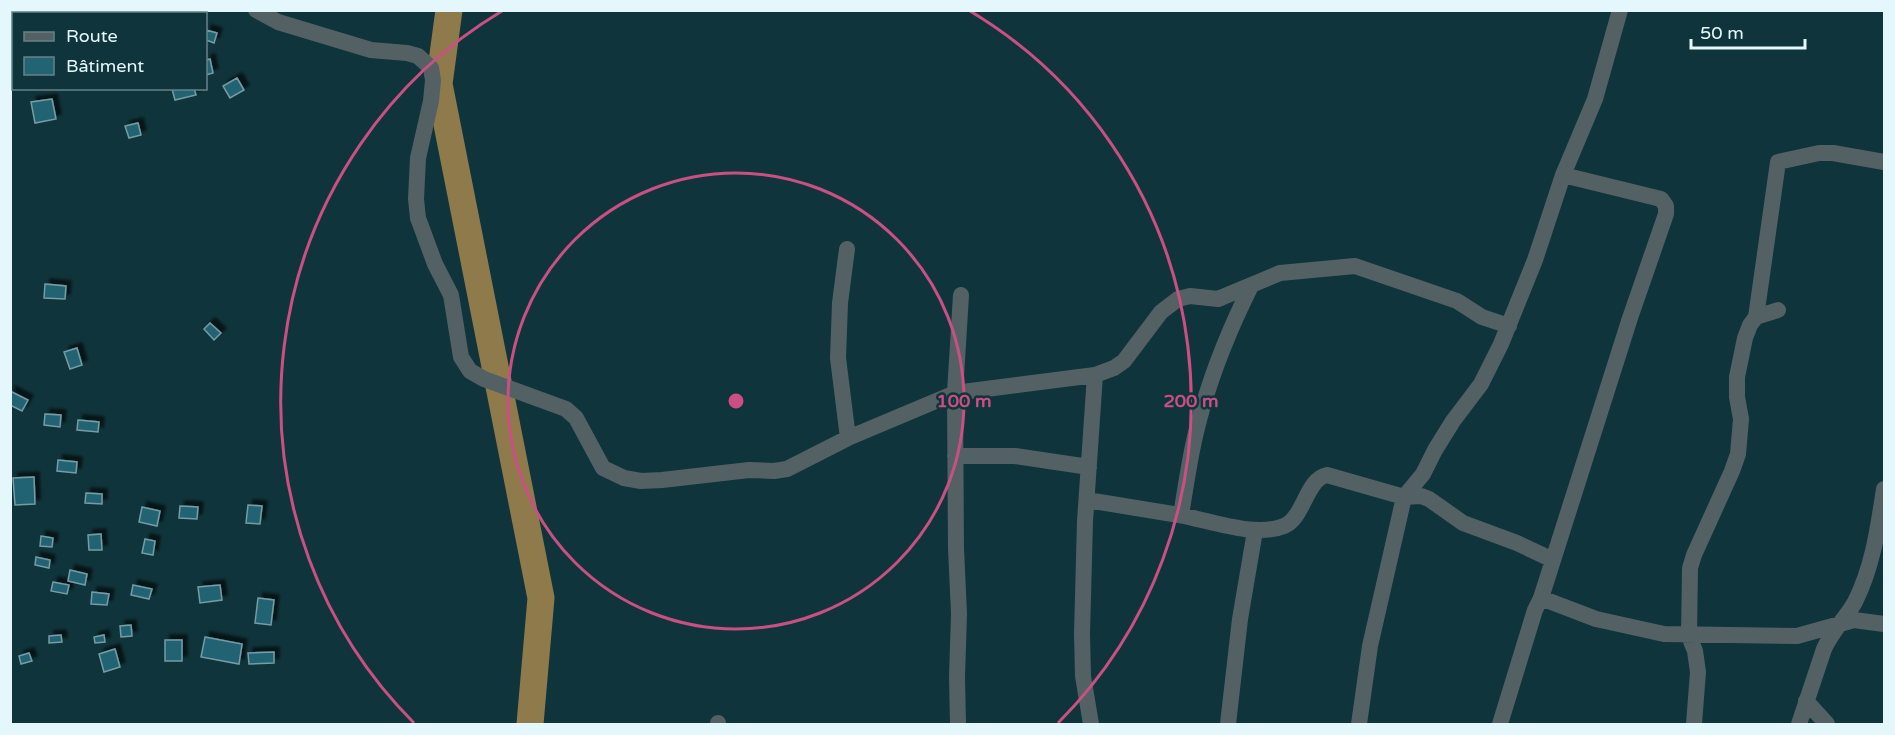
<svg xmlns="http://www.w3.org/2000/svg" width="1895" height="735" font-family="'Varela Round',sans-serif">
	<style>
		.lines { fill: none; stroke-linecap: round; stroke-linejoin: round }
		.river { stroke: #8f7a4b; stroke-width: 27 }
		.building { fill: #226473; stroke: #769ba4; stroke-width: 1.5; filter: url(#shadow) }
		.minor { stroke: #536165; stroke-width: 16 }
		.ring { fill: none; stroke: #ca5083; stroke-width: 3 }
		.centre { fill: #ca5083; stroke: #10343b; stroke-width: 3 }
		.ring-label { font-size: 18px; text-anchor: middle; font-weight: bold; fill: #ca5083; stroke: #10343b; stroke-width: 5; stroke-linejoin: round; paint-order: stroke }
	</style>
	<defs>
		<filter id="shadow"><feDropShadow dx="5" dy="-5" stdDeviation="1.5" flood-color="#0009"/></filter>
	</defs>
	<rect width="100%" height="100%" fill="#10343b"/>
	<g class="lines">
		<path class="river" d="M449,10L439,84L541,598L530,724"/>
	</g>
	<path class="building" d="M146,10H168L167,14H145Z
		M206,30L217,33L214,43L206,40Z
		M210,59L213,73L206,75V60Z
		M237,78L244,90L230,98L223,86Z
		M194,88L196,95L175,100L172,89Z
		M52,99L56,119L35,123L31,102Z
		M138,123L141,135L129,138L125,126Z
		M45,284L66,286L65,299L44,298Z
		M210,323L221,333L214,340L204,329Z
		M77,348L82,365L70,369L64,352Z
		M10,391L28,400L22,411L10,405Z
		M45,414L61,415L60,427L44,425Z
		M78,420L99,422L98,432L77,430Z
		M58,460L77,462L76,473L57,471Z
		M34,477L35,504L15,505L13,478Z
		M86,493L102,494V504L85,503Z
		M248,505L262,506L260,524L246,523Z
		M180,506L198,507L197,519L179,518Z
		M142,507L160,511L157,526L139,522Z
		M101,534L102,550H89L88,535Z
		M41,536L53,538L52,547L40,546Z
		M145,539L155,541L153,555L142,553Z
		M36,557L50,560L49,568L35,565Z
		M70,570L87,574L85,585L68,581Z
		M53,582L69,585L67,594L51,591Z
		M133,585L152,589L149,599L131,595Z
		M220,585L222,600L200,603L198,587Z
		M92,592L109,594L107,605L91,604Z
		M258,598L274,600L271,625L255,623Z
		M131,625L132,636L121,637L120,626Z
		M61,635L62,642L49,643V636Z
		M104,635L105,642L95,643L94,637Z
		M205,637L242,644L239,664L201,657Z
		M165,640H182V661H165Z
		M115,649L120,667L104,672L99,654Z
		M274,652V663L249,664L248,653Z
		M29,653L32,661L21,664L19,656Z"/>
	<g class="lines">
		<path class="minor" d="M256,10L278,22L371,50L407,53L418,56L431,68L433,80L431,101L418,158L416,199L418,218L435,264L451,295L461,357L470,371L484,379L566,409L576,418L603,468L624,478L641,481L662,480L749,470L774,471L787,469L848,438L955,393L1095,375L1114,368L1124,361L1161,312L1178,299L1190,296L1218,299L1280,273L1355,266L1457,301L1482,317L1509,326
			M847,249L840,303L838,358L848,438
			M1756,317L1778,162L1819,153H1833L1884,162
			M955,456H1015L1089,467
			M1087,500C1117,505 1148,510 1179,515C1209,520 1254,538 1284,526C1304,518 1306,479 1327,475L1404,497L1421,496L1429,499L1463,523L1517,543L1553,560
			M1181,515C1187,479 1192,442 1203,406C1215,365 1232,324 1251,286
			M1541,598L1596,619L1664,634L1797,636L1854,620L1884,624
			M1806,701L1827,724
			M718,724V723
			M958,724L957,677L959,614L956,548L955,393L961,295
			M1091,724L1083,676L1082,634L1085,521L1095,375
			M1228,724L1240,619L1255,531
			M1359,724L1370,646L1404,497L1423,474L1435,450L1453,421L1481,384L1501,344L1535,260L1563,175L1595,99L1620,10
			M1500,724L1535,610L1541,598L1630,318L1666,214V206L1661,199L1563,175
			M1694,724L1698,672L1695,651L1689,636L1690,568L1694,555L1732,471L1738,454L1741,419L1737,397V377L1745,338L1750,325L1756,317L1778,310
			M1799,724L1824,649C1832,631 1846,618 1855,602C1873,566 1878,528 1884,489"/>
	</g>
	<g class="ring">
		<circle cx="736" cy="401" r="228"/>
		<path d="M414 723A455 455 0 0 1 502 11M970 11A455 455 0 0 1 1058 723"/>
	</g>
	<circle cx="736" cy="401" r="9" class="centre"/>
	<g class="ring-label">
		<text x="964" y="407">100 m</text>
		<text x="1191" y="407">200 m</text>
	</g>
	<rect width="1895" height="735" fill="none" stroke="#e4f7fc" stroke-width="24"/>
	<rect x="12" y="12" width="195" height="78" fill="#10343b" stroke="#658288" stroke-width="1.5"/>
	<rect x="24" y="32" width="30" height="9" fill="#536165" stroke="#658288" stroke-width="1.5"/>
	<text x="66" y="42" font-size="18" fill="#e4f7fc">Route</text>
	<rect x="24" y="57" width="30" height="18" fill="#226473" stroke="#658288" stroke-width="1.5"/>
	<text x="66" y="72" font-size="18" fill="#e4f7fc">Bâtiment</text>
	<path d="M1691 39v9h114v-9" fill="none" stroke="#e4f7fc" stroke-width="3"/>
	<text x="1700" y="39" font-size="18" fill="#e4f7fc" stroke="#10343b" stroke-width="4.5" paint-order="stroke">50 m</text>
</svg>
